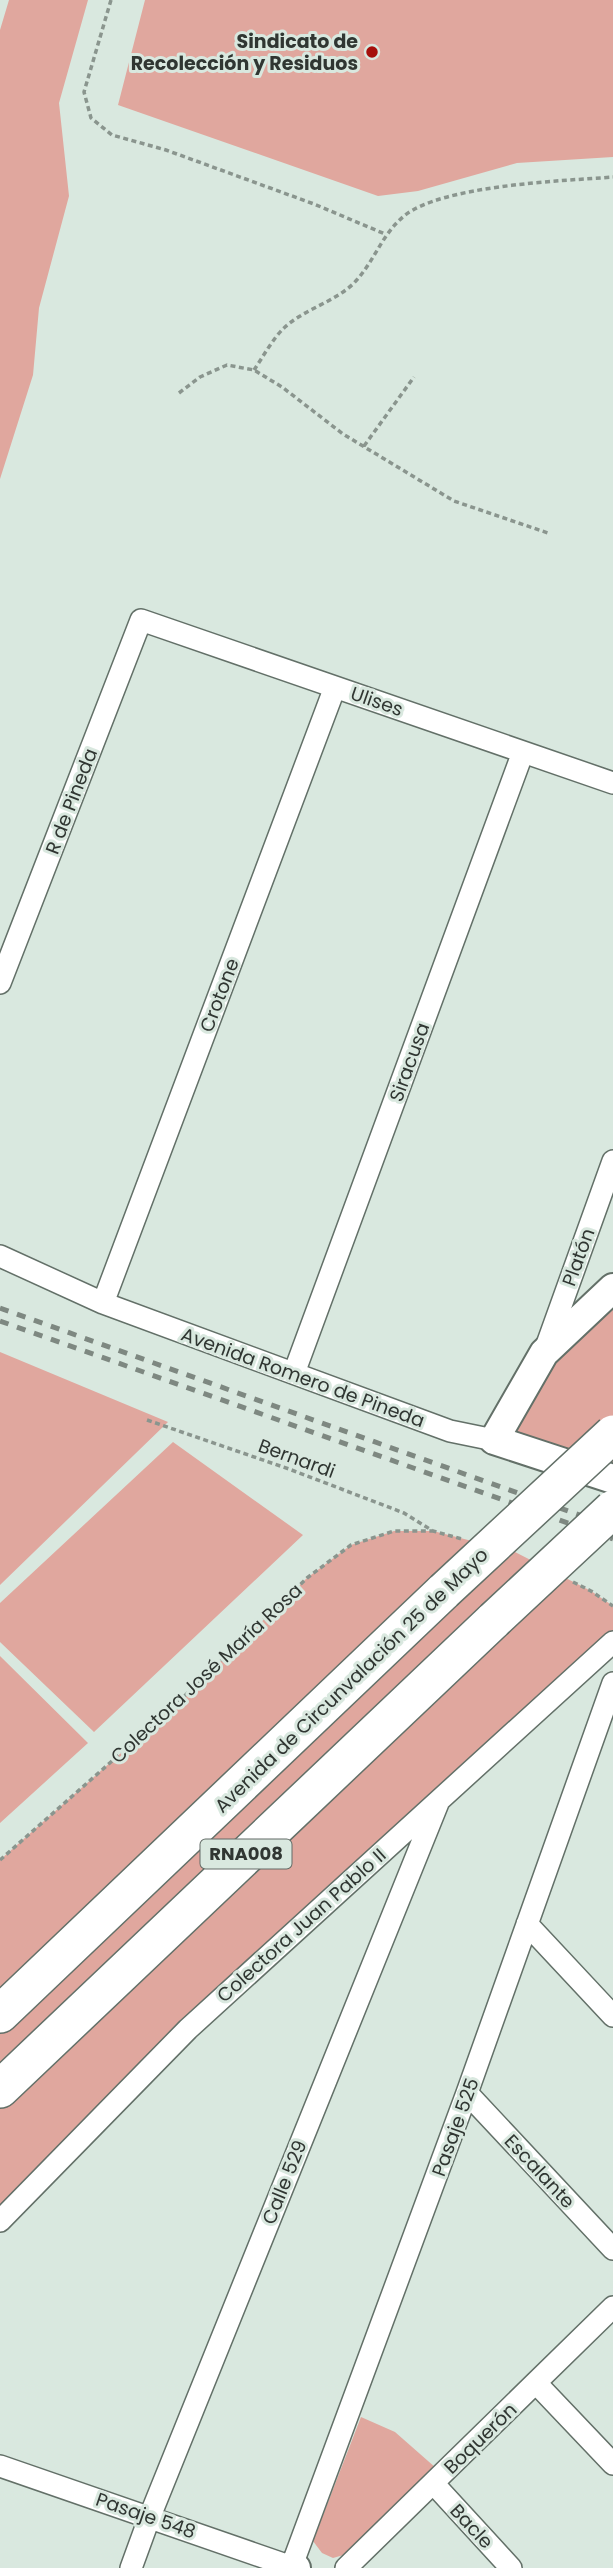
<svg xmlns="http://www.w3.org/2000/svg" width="613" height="2568" font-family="Poppins,sans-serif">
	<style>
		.green { fill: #e0a79e }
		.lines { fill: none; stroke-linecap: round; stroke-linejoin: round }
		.street-casing { stroke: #637068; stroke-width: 24 }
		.secondary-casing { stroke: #637068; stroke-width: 32 }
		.highway-casing { stroke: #637068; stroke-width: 40 }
		.path { stroke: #8a958e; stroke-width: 3.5; stroke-dasharray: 5 3.5; stroke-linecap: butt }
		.street { stroke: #fff; stroke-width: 21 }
		.secondary { stroke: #fff; stroke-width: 28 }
		.highway { stroke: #fff; stroke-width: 37 }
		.rail { stroke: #7e8881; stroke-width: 5; stroke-dasharray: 9 9; stroke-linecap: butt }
		.highway-bridge-casing { stroke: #637068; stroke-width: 40; stroke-linecap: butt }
		.highway-bridge { stroke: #fff; stroke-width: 37 }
		.poi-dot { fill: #a5100b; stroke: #d9e8df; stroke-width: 2.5 }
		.labels { text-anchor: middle; stroke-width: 6; stroke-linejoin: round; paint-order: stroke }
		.shield { fill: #d9e8df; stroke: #636b66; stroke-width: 2 }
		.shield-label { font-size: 18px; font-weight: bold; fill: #303632 }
		.poi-label { font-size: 19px; font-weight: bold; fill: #303632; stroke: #d9e8df; text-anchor: end }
		.street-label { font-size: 19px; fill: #303632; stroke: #d9e8df }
	</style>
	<rect width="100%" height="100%" fill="#d9e8df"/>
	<path class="green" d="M9,0H88L59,103L69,196L39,308L33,375L0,479V30Z
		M145,0H613V157L517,163L418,191L378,196L118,105Z
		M613,1288V1479L494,1440L544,1353Z
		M0,1352L168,1422L0,1585Z
		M173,1442L303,1535L94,1732L0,1642V1603Z
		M394,1531H433L515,1552L591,1591L613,1606V1642L0,2221V1860L172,1708L307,1578L351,1545Z
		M0,1656L88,1743L0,1823Z
		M361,2417L395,2432L436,2468L347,2554L333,2558L322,2553L313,2541Z"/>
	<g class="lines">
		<g class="street-casing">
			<path id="street" d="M0,983L141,620L613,783
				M0,1256L103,1303L450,1431L494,1440
				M103,1303L335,687
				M545,1350L613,1161
				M294,1373L523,752
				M527,1924L613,2016
				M467,2093L613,2249
				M0,2221L188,2029L613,1642
				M536,2383L613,2464
				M0,2466L292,2567
				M433,2483L511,2568
				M131,2568L150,2516L438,1803
				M291,2568L467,2093L613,1683
				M346,2568L613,2307"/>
		</g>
		<g class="secondary-casing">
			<path id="secondary" d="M613,1288L544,1353L494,1440L613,1479
				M292,2567L296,2568"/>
		</g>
		<g class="highway-casing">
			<path id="highway" d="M0,2014L444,1591
				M0,2089L494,1620"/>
		</g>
		<path class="path" d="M111,0L84,92L91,118L112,135L166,150L314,204L385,234
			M254,370C263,357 273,338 285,327C305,309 334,302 353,284C374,263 381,235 404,216C442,185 562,181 613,177
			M179,393L200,377L227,365L254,370L282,387L343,434L454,501L548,533
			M364,446L414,377
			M147,1420L289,1469L404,1513L433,1531L462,1539
			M573,1582L591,1591L613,1606
			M0,1860L172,1708L307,1578L351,1545L394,1531H433"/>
		<use href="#street" class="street"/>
		<use href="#secondary" class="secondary"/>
		<use href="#highway" class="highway"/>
		<path class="rail" d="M0,1308L613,1527
			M0,1321L613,1539"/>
		<g class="highway-bridge-casing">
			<path id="highway-bridge" d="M444,1591L613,1434
				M494,1620L613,1509"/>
		</g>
		<use href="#highway-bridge" class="highway-bridge"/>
	</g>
	<circle class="poi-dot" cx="372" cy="52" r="7"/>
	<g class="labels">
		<rect class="shield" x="200.5" y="1839.5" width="91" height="29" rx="5"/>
		<g class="shield-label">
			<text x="246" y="1860">RNA008</text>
		</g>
		<g class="poi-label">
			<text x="358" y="48">Sindicato de<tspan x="358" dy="22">Recolección y Residuos</tspan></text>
		</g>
		<g class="street-label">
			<text transform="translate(377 701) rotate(19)" y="7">Ulises</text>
			<text transform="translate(71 801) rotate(-69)" y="7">R de Pineda</text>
			<text transform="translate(219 995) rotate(-69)" y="7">Crotone</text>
			<text transform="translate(409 1062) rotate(-70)" y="7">Siracusa</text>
			<text transform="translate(578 1257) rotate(-70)" y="7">Platón</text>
			<text transform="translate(303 1377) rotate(20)" y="7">Avenida Romero de Pineda</text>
			<text transform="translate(297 1458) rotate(20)" y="7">Bernardi</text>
			<text transform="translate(206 1673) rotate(-43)" y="7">Colectora José María Rosa</text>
			<text transform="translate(351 1680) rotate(-44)" y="7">Avenida de Circunvalación 25 de Mayo</text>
			<text transform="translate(301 1925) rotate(-42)" y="7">Colectora Juan Pablo II</text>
			<text transform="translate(455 2127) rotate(-70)" y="7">Pasaje 525</text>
			<text transform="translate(540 2171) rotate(47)" y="7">Escalante</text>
			<text transform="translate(284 2182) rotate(-68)" y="7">Calle 529</text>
			<text transform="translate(480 2438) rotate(-44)" y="7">Boquerón</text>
			<text transform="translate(146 2515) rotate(19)" y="7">Pasaje 548</text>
			<text transform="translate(472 2526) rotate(47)" y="7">Bacle</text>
		</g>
	</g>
</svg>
